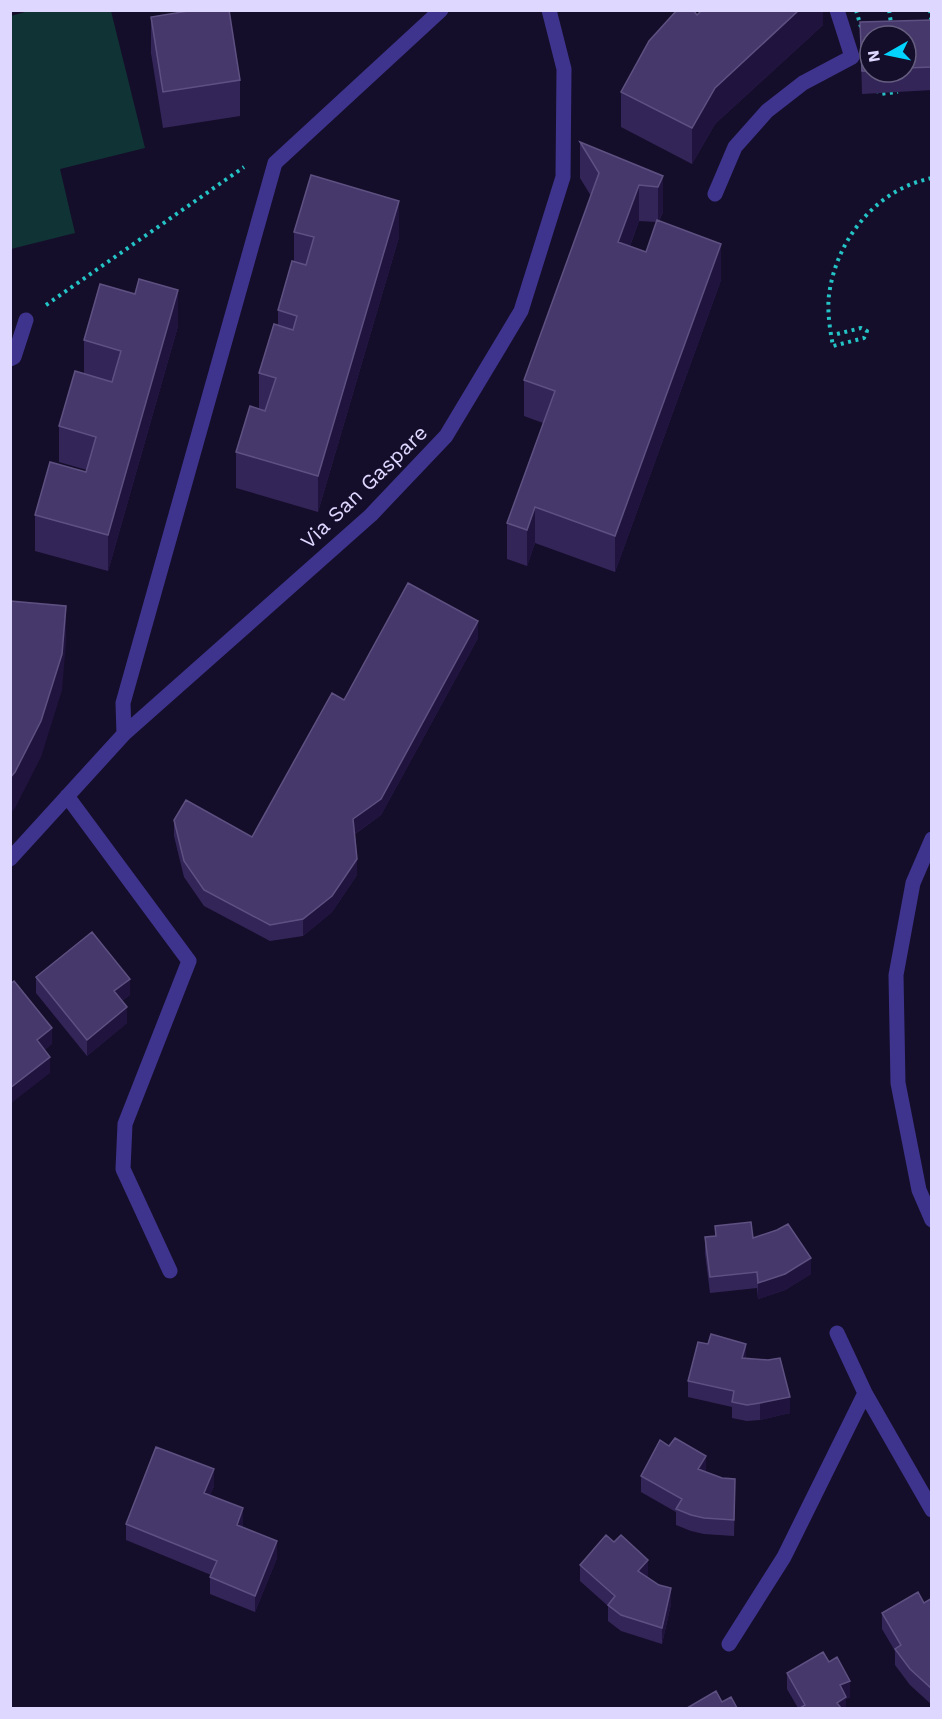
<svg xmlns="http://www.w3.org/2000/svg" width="942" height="1719" font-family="'Work Sans',sans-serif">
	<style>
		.green { fill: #103335 }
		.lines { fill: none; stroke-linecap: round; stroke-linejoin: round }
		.path { stroke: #24c3c6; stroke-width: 4; stroke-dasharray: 3 4.5; stroke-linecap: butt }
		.minor { stroke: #3f348d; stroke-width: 15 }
		.path-bridge { stroke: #24c3c6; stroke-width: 4; stroke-dasharray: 3 4.5; stroke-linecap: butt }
		.wall { fill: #342559; fill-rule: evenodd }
		.shaded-wall { fill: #20143f }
		.building { fill: #46386b; stroke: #5e5182; stroke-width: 1.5 }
		.labels { text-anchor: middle; stroke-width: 4.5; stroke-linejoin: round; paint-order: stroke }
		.street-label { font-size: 21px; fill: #ded7ff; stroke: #150e2a }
	</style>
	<rect width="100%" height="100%" fill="#150e2a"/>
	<path class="green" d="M32,10L111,11L145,148L60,169L75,233L11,249V16Z"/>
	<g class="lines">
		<path class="path" d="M889,10L891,23
			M930,10L932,26
			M878,90L879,94L898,92
			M46,305L244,167
			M837,334L861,328L867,331L864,338L833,346C830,330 827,311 829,295C836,240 876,189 932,178"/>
		<path class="minor" d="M715,194L735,147L767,111L803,83L852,57L837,10
			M10,359L14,357L26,320
			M124,734L123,703L275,163L441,10
			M67,796L189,961L125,1124L123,1169L170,1271
			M932,839L913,883L896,975L898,1083L919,1190L932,1220
			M10,859L124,734L371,515L446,436L521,311L563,177L564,69L549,10
			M837,1333L865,1393L932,1510
			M729,1644L784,1557L865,1393"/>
		<path class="path-bridge" d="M856,10L861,27"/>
	</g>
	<path class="wall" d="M823,10V25L715,124L692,164L621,127V92L697,15Z
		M151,17L240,80V116L163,128L151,53Z
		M932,20V90L862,94L860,22ZM870,36H906V72H870Z
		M580,142L663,176V212L659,221L721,280L615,572L535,543L527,566L507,559V523L543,423L524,416V380L591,196L580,178ZM639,221L657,222L646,252L630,246Z
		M294,232L399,237L318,512L236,488V452L259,409V373L278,325V310L294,262Z
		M178,326L108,571L35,551V515L86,472L87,470L59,462V426L84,374V340Z
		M478,638L381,815L355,834L357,875L332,912L303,936L270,941L204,906L184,877L174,836V820L252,837L344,700Z
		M36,977L130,995L122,1001L127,1023L87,1056L36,993Z
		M715,1226L753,1238L811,1274L785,1290L758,1299L757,1288L710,1293L705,1253V1237L715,1236Z
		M746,1359L790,1413L760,1420L747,1421L732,1418V1407L688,1397V1381Z
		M706,1472L735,1495L734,1536L704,1534L691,1531L676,1525V1512L641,1492V1476Z
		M214,1486L210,1495L243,1524L242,1527L277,1558L255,1612L210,1594V1577L211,1575L126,1540V1524Z
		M580,1565L648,1576L647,1577L671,1604L662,1644L621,1631L608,1621V1606L580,1581Z
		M932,1598V1705L910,1685L895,1665V1651L882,1629V1613L924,1603Z
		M787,1673L850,1697L846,1699V1708H798L787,1689Z"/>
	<path class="shaded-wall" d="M799,10H823V25L715,124L692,164V128L715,88Z
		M663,176V212L658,222V187Z
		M639,185V221L618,278V242Z
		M399,201V237L318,512V476Z
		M721,244V280L615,572V536Z
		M178,290V326L108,571V535Z
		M535,507V543L527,566V530Z
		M66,606V642L62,690L41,757L15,808L10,814V778Z
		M478,621V638L381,815L353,835V819Z
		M357,859V875L332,912L303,936V919Z
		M130,979V995L114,1007V991Z
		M127,1007V1023L87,1056V1040Z
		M52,1028V1044L37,1057V1040Z
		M50,1057V1073L10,1104V1088Z
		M811,1258V1274L785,1290L758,1299V1283Z
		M746,1344V1360L742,1358Z
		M790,1397V1413L760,1420V1403Z
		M706,1456V1472L698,1469Z
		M214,1469V1486L204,1509V1493Z
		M243,1508V1524L237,1541V1525Z
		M277,1541V1558L255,1612V1596Z
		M648,1560V1576L638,1587V1571Z
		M671,1588V1604L662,1644V1628Z
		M850,1681V1697L846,1699V1708H837V1703L840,1685Z"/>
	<path class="building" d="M194,10H229L240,80L163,92L151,17Z
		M677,10H693L697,15L702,10H799L715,88L692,128L621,92L649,41Z
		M932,20V67L906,68V36H870V71H862L860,22Z
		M580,142L663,176L658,187L639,185L618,242L646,252L657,220L721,244L615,536L535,507L527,530L507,523L555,391L524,380L599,173Z
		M311,175L399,201L318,476L236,452L250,406L265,411L276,378L259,373L274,324L293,330L297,316L278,310L292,261L306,265L314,237L294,232Z
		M139,279L178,290L108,535L35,515L50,462L86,472L96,437L59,426L75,371L112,382L121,351L84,340L100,284L135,294Z
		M408,583L478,621L381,799L353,819L357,859L332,896L303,919L270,925L204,890L184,861L174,820L186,800L252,837L332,693L344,700Z
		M10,601L66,606L62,654L41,721L15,772L10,778Z
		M92,932L130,979L114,991L127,1007L87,1040L36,977Z
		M14,981L52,1028L37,1040L50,1057L10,1088V984Z
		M751,1222L753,1238L777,1230L788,1224L811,1258L785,1274L758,1283L757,1272L710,1277L705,1237L716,1236L715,1226Z
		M711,1334L746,1344L742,1358L768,1360L780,1358L790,1397L760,1403L747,1405L732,1402L734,1391L688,1381L698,1342L708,1344Z
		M675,1438L706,1456L698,1469L722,1478L735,1479L734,1520L704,1518L691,1515L676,1509L682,1499L641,1476L660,1440L669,1446Z
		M156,1447L214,1469L204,1493L243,1508L237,1525L277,1541L255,1596L210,1577L217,1561L126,1524Z
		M606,1535L614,1542L621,1535L648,1560L638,1571L659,1585L671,1588L662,1628L621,1615L608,1605L615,1596L580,1565Z
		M918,1592L924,1603L932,1598V1689L910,1669L895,1649L901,1645L882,1613Z
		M823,1652L829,1662L837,1657L850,1681L840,1685L846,1697L837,1703L841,1708H800L805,1705L787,1673Z
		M716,1691L722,1702L731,1697L737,1708H687Z"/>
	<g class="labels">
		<g class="street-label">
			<text transform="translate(364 487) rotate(-44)" y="7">Via San Gaspare</text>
		</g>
	</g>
	<rect width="942" height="1719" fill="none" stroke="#ded7ff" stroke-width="24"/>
	<g transform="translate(888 54) rotate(261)"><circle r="28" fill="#150e2a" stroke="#655e7f" stroke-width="1.5"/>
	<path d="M0-4.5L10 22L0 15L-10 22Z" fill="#03d3ff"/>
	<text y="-9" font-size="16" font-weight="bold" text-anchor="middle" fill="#ded7ff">N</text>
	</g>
</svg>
